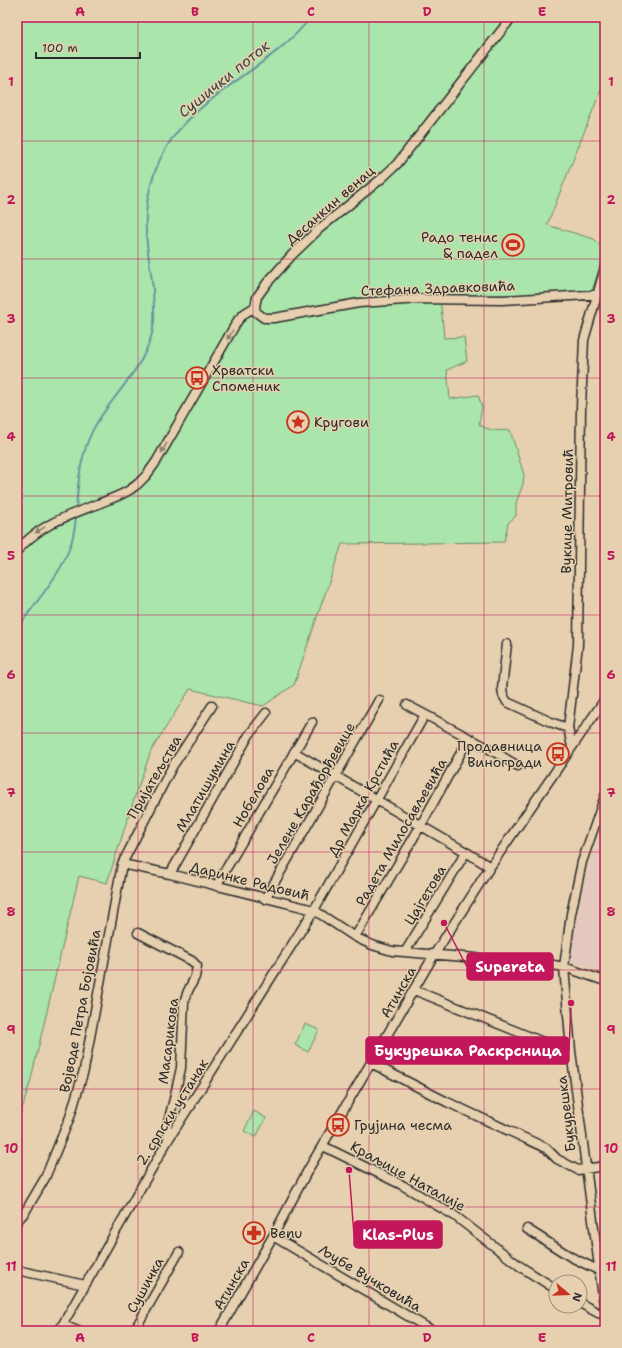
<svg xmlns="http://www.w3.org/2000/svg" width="622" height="1348" font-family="'Shantell Sans',sans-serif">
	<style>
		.built { fill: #e4c8bd }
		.green { fill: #aae5ab; stroke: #6a886b }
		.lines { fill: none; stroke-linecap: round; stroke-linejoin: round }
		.stream { stroke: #67969f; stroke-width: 2 }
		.minor-casing { stroke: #2b2b2b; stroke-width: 11 }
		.minor { stroke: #e6d0af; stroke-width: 8 }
		.oneway { fill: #887e6d }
		.grid { fill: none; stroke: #c2185b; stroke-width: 1; stroke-opacity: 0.55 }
		.labels { text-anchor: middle; stroke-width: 3; stroke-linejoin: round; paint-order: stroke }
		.street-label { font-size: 14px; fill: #2b2b2b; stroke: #e6d0af }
		.poi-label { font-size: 14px; fill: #2b2b2b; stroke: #e6d0af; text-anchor: start }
		.water-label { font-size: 15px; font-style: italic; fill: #3a4648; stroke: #e6d0af }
		.leader { fill: none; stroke: #c2185b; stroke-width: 1.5 }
		.callout-dot { fill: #c2185b; stroke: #e6d0af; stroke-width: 1.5 }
		.callout { fill: #c2185b; stroke: #c2185b; stroke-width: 1.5 }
		.callout-label { font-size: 15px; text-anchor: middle; font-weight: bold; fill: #fff }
		.neatline { fill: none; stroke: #c2185b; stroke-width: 1.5 }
		.grid-label { font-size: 13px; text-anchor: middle; font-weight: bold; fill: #c2185b }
	</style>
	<rect width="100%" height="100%" fill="#e6d0af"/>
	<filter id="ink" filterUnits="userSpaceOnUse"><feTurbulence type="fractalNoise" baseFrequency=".025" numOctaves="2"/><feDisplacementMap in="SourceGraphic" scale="8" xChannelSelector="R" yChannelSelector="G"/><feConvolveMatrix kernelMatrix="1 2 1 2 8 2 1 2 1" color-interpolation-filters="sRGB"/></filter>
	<g filter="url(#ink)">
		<path class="built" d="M605,822V972L567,961L589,865Z"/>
		<path class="green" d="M17,17H605V80L547,225L594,239L605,250L591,294L440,296L444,338L464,337L467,361L447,370L450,399L478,395L482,407L479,424C487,431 499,431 510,430L524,475L523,484L516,503V516L508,523L504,542L342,544L294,685L263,706L190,689L151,751L136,793L107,883L79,876L30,1083L17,1125Z
			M305,1024L319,1030L308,1052L295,1045Z
			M254,1111L266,1118L256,1137L244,1131Z"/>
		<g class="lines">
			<path class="stream" d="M76,510C78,480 81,447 98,421C118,389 150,362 154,322C155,311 153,300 153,289C151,270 147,251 146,232C144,200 153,167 171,140C208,89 273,66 311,17
				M17,629C42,592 74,564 76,515"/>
			<g class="minor-casing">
				<path id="minor" d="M512,17L397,164L381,179L319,229L292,255L267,283L257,297L255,307L256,312L264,318H274L359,303L421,299L501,300L605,294
					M17,551C39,525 67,516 98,504C109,499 121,496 131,489C142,482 149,472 156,462L238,320L245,313L255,307
					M507,644L502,688L503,695L507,702L553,723L568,728
					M424,714L486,747L518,766
					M572,747L568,728L578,645L581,407L584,340L605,268
					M294,752L466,852L490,867
					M605,796L582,862L571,914L564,967L571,1051L605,1313
					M122,864L170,874L314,910L355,937L372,945L392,951L548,964L564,967L605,981
					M170,874L249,735L266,713
					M216,886L312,722
					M265,899L379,700
					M138,933L192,961L197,966L195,977L188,991L184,1002L181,1068L174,1099L191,1106
					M355,937L421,825L469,738
					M405,952L466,852
					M414,990L558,1048L571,1051
					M371,1063L447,1102L546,1148L557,1159L578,1170L605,1166
					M168,1140L167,1126L174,1099
					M323,1146L402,1185L455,1216L521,1267L556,1289
					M17,1221L25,1212L45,1178L70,1117L84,1070L122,864L172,767L212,706
					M527,1229L571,1257L600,1271
					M273,1236L433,1331
					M17,1270L85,1285
					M580,1303L598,1313L605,1315
					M63,1325L78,1331
					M59,1331L168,1140L314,910L423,718L424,714L407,705
					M134,1331L179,1252
					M219,1331L273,1236L308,1170L434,955L490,867L605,699"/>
			</g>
			<use href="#minor" class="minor"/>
		</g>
		<defs><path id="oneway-solid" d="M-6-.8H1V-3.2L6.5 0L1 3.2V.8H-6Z"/></defs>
		<g class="oneway">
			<use href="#oneway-solid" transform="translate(230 335) rotate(121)"/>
			<use href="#oneway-solid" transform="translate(164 448) rotate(120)"/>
			<use href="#oneway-solid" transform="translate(40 530) rotate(148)"/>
		</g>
	</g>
	<path class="grid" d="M138,17V1331M253,17V1331M369,17V1331M484,17V1331M17,141H605M17,259H605M17,378H605M17,496H605M17,615H605M17,733H605M17,852H605M17,970H605M17,1089H605M17,1207H605"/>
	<defs>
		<g id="stadium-ring" transform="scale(1.15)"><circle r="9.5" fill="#e6d0af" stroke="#c8321e" stroke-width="1.5"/><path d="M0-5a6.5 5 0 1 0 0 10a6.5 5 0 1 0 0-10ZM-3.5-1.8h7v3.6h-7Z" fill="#c8321e"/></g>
		<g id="bus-ring" transform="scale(1.15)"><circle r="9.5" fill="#e6d0af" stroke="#c8321e" stroke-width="1.5"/><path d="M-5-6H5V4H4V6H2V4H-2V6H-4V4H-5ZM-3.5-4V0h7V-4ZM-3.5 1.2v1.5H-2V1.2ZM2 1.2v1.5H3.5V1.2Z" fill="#c8321e"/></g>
		<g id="sight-ring" transform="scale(1.15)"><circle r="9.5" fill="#e6d0af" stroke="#c8321e" stroke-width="1.5"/><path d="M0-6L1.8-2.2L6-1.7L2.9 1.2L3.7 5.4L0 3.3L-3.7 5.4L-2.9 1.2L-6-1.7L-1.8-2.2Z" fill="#c8321e"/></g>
		<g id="pharmacy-ring" transform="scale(1.15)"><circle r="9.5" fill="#e6d0af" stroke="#c8321e" stroke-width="1.5"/><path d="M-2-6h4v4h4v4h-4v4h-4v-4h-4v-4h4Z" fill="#c8321e"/></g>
	</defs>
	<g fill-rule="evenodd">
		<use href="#stadium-ring" x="513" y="245"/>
		<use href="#bus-ring" x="197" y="378"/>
		<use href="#sight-ring" x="298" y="422"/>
		<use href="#bus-ring" x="558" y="754"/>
		<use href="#bus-ring" x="338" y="1125"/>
		<use href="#pharmacy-ring" x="254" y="1233"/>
	</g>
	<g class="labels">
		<g class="street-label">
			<text transform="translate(330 205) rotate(-41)" y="5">Десанкин венац</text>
			<text transform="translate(438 288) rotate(-2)" y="5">Стефана Здравковића</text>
			<text transform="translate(567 511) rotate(-89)" y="5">Вукице Митровић</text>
			<text transform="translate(154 777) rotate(-60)" y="5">Пријатељства</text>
			<text transform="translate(205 786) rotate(-60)" y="5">Млатишумина</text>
			<text transform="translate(311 793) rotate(-60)" y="5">Јелене Карађорђевице</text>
			<text transform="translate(253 797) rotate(-60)" y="5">Нобелова</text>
			<text transform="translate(363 798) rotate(-61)" y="5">Др Марка Крстића</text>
			<text transform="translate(401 832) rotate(-60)" y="5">Радета Милосављевића</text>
			<text transform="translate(250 881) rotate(14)" y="5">Даринке Радовић</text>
			<text transform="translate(425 895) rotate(-59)" y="5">Цајгетова</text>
			<text transform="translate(398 992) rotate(-60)" y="5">Атинска</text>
			<text transform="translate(80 1011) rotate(-79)" y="5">Војводе Петра Бојовића</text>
			<text transform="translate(168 1041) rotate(-83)" y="5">Масарикова</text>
			<text transform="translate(172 1112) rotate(-58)" y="5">2. српски устанак</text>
			<text transform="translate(566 1114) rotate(-97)" y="5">Букурешка</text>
			<text transform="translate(408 1176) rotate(29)" y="5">Краљице Наталије</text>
			<text transform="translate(370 1278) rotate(31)" y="5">Љубе Вучковића</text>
			<text transform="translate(231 1284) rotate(-60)" y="5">Атинска</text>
			<text transform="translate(145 1285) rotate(-61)" y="5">Сушичка</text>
		</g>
		<g class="poi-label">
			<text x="498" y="242" text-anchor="end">Радо тенис<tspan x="498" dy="16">&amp; падел</tspan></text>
			<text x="212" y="375">Хрватски<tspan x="212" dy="16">Споменик</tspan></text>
			<text x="314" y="427">Кругови</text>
			<text x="542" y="751" text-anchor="end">Продавница<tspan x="542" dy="16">Виногради</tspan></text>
			<text x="354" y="1130">Грујина чесма</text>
			<text x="270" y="1238">Benu</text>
		</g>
		<g class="water-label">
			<text transform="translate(224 79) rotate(-39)" y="5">Сушички поток</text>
		</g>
	</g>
	<path class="leader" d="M444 923L467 967M571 1003L569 1051M349 1170L354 1235"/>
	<g class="callout-dot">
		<circle cx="444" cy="923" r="4"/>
		<circle cx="571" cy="1003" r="4"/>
		<circle cx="349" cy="1170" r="4"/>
	</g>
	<g class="callout">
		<rect x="467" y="953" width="86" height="27" rx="4"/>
		<rect x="366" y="1037" width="203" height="27" rx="4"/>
		<rect x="354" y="1221" width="88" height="27" rx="4"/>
	</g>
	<g class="callout-label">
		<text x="510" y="972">Supereta</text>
		<text x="468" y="1056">Букурешка Раскрсница</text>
		<text x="398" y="1240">Klas-Plus</text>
	</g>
	<rect width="622" height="1348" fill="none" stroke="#e6d0af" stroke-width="44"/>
	<g transform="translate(568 1294) rotate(109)"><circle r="19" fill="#e6d0af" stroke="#9b8e7a"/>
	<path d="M0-3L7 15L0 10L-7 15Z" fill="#c8321e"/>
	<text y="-6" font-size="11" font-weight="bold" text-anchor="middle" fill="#2b2b2b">N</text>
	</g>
	<path d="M36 52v6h104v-6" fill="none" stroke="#2b2b2b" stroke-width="2"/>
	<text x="42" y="52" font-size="12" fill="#2b2b2b" stroke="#e6d0af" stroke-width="3" paint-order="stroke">100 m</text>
	<rect x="22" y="22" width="578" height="1304" class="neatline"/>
	<g class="grid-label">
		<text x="80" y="16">A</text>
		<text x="195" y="16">B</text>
		<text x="311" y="16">C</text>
		<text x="427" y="16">D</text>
		<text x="542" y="16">E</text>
		<text x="11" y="86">1</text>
		<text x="611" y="86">1</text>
		<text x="11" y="204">2</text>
		<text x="611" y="204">2</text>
		<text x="11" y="323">3</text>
		<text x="611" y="323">3</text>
		<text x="11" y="441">4</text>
		<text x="611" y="441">4</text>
		<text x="11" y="560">5</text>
		<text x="611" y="560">5</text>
		<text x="11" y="679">6</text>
		<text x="611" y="679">6</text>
		<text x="11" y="797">7</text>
		<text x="611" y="797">7</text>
		<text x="11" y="916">8</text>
		<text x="611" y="916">8</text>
		<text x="11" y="1034">9</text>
		<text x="611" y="1034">9</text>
		<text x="11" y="1153">10</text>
		<text x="611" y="1153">10</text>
		<text x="11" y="1271">11</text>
		<text x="611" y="1271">11</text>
		<text x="80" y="1342">A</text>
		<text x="195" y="1342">B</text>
		<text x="311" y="1342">C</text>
		<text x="427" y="1342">D</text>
		<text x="542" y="1342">E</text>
	</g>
</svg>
